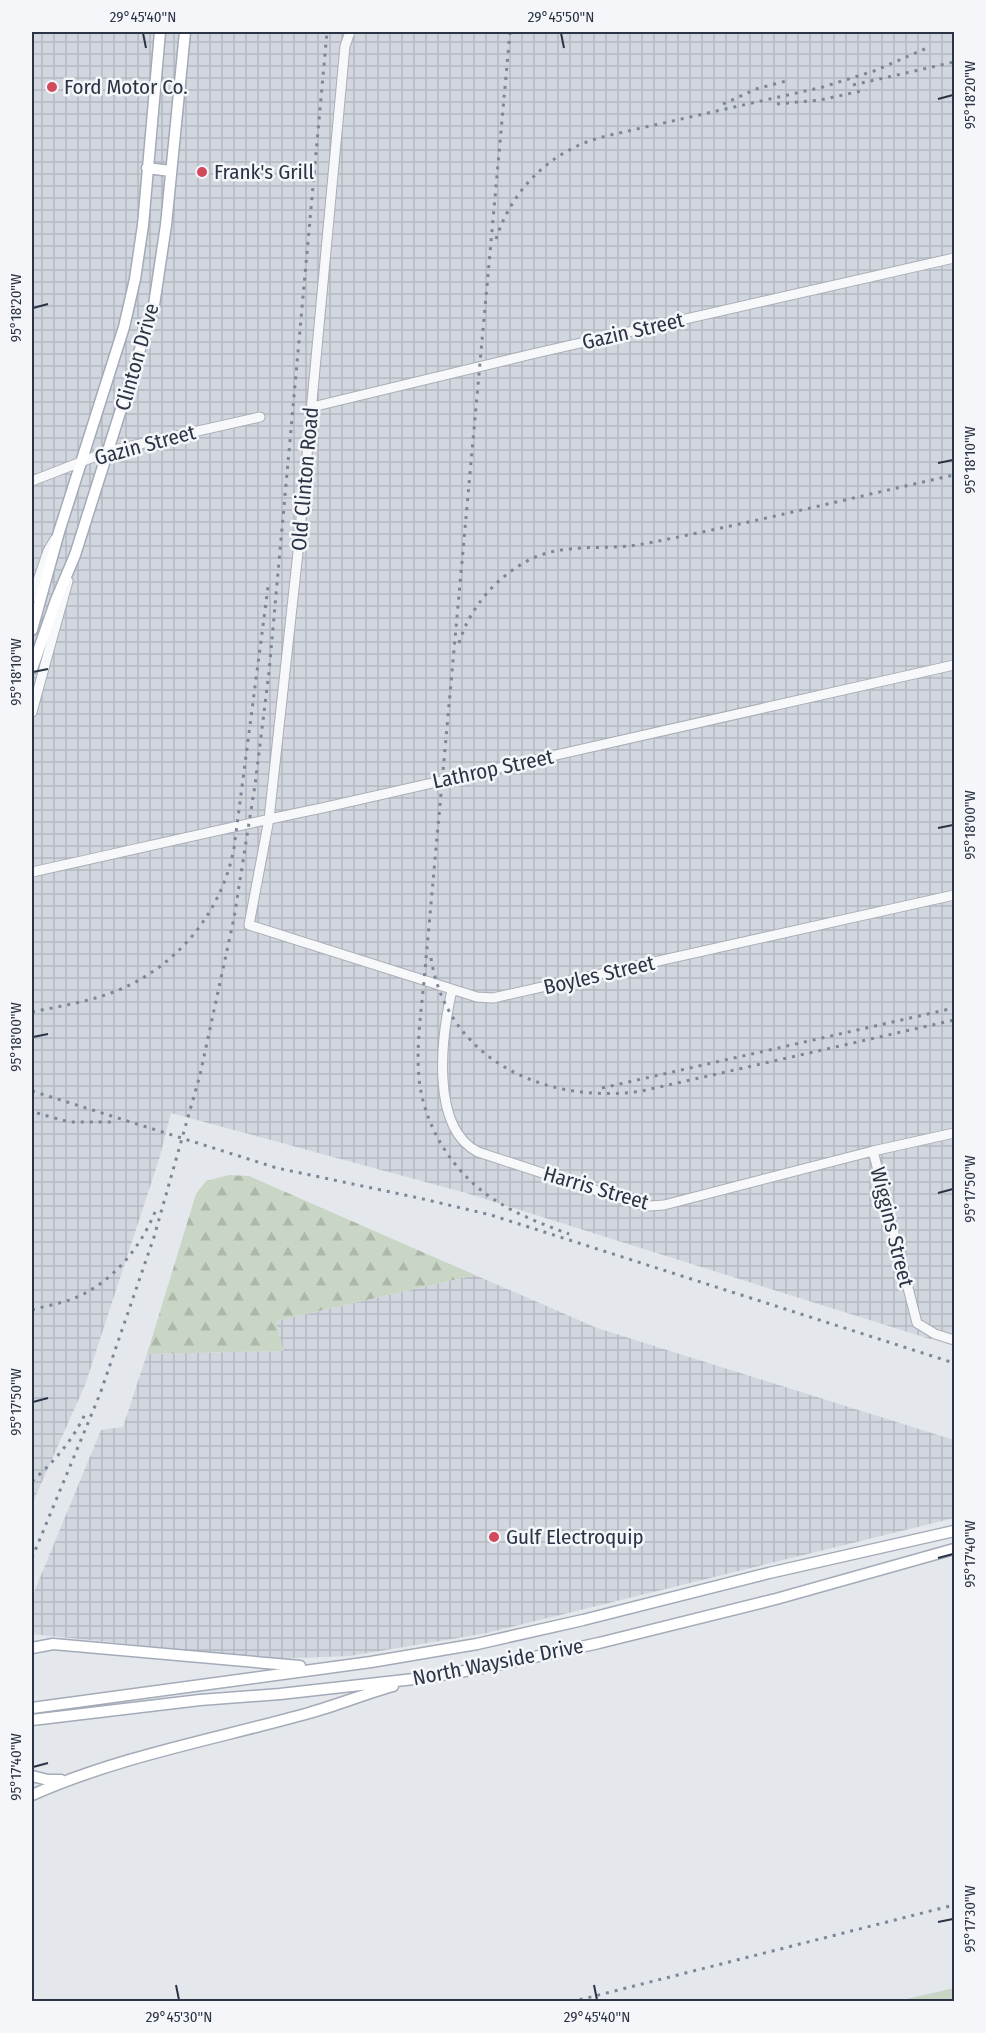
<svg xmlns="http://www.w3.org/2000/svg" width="986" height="2033" font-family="'Fira Sans Condensed',sans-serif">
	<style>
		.industrial { fill: url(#industrial-grid) }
		.green { fill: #c9d6c5 }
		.forest { fill: url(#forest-firs) }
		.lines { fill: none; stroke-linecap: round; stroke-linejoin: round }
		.minor-casing { stroke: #a9aeb7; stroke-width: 11 }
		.major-casing { stroke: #a3abb8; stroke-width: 13 }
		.minor { stroke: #f7f8fa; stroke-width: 9 }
		.major { stroke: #fff; stroke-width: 10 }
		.rail { stroke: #7d8696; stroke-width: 3; stroke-dasharray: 3 6; stroke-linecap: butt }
		.ticks { fill: none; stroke: #2b3445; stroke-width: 2 }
		.poi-dot { fill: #d1495b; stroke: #f4f6f9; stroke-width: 2 }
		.labels { text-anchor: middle; stroke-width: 5; stroke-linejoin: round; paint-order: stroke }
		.poi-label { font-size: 21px; fill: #2b3445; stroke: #f4f6f9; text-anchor: start }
		.street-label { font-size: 21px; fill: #2b3445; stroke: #f4f6f9 }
		.neatline { fill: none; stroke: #2b3445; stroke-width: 2 }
		.ticks-label { font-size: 15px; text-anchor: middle; fill: #2b3445 }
	</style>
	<defs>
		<pattern id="industrial-grid" width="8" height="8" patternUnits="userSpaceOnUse" patternTransform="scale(1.5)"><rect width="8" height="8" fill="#d2d6de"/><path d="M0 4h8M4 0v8" fill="none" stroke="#b4b8c0"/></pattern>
		<pattern id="forest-firs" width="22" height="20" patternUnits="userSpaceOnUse" patternTransform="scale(1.5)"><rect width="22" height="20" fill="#c9d6c5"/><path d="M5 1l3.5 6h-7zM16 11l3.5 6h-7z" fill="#adb8ab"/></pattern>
	</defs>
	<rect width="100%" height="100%" fill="#e4e7ec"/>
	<path class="industrial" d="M32,32H954V1333L930,1339L466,1193L171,1113L160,1156L85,1385L32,1504Z
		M475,1275L597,1328L954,1440V1518L487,1633L350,1656L271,1659L32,1634V1597L101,1430L123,1427L147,1354L283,1351L276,1321Z"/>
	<path class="green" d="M954,1988V2001H898Z"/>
	<path class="forest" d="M229,1175L249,1176L475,1275L276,1321L283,1351L147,1354L196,1194L206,1181Z"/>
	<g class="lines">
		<g class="minor-casing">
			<path id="minor" d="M350,32L345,46L298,552L269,819L249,925L477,997L493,998L954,895
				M312,407L532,354L954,258
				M32,481L109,451L260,417
				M32,598L48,551L55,539
				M32,712L68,581
				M32,872C128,851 225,828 322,808L954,665
				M452,990C442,1034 429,1127 478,1152L634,1203L649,1206L664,1205L873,1151L954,1133
				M873,1151L917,1323L935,1334L954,1340"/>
		</g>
		<g class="major-casing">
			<path id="major" d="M147,168L171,171
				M32,630L59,532L124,327L135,279L143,225L160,32
				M32,669L56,600L75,555L154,305L166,225L185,32
				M32,1648L53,1644L300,1666
				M32,1708L371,1662L477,1644L583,1620L769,1573L954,1531
				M32,1720L200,1700L280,1694L423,1678L483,1668L599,1643L776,1599L954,1549
				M32,1776L48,1780H61
				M32,1795C120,1756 216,1739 309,1713C337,1705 365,1694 393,1686"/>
		</g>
		<use href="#minor" class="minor"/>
		<use href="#major" class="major"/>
		<path class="rail" d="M510,32L424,981C421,1013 416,1046 419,1078C424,1128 455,1176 498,1202C520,1216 545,1225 569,1234
			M853,85L954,62
			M723,104L756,89L786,81
			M777,104L820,100L866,90
			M496,239C513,187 553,149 606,136L823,87L874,71L927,48
			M459,643C470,607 497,576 531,559C566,542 606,551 643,544C747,524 851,498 954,475
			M431,958C447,1061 547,1105 642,1091L954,1020
			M32,1012C60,1006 89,1002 116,991C177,967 222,912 234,848L268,587
			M602,1088L954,1008
			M32,1091L277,1168L419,1198L491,1215L954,1363
			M37,1113L69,1122H114
			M32,1310C45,1306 59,1304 72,1299C110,1285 140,1249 155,1212
			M32,1481C53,1463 73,1440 85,1414
			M32,1558L100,1394L154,1237L200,1075L234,918L255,785L269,672L327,32
			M571,2002L954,1905"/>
	</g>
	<path class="ticks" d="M143,33L146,48M561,33L564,48M938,99L953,95M33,308L48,304M938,463L953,460M33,672L48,669M938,828L953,825M33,1037L48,1034M938,1193L953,1189M33,1402L48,1398M938,1558L953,1554M33,1767L48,1763M938,1922L953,1919M176,1985L179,2000M594,1985L597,2000"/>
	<g class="poi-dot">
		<circle cx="52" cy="87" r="6"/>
		<circle cx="202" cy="172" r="6"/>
		<circle cx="494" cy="1537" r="6"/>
	</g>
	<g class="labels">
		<g class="poi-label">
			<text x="64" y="94">Ford Motor Co.</text>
			<text x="214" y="179">Frank's Grill</text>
			<text x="506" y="1544">Gulf Electroquip</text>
		</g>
		<g class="street-label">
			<text transform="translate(633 331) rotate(-13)" y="7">Gazin Street</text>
			<text transform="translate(137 357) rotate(-74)" y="7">Clinton Drive</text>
			<text transform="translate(145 445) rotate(-15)" y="7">Gazin Street</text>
			<text transform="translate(305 479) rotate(-85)" y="7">Old Clinton Road</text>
			<text transform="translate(493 769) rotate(-12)" y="7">Lathrop Street</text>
			<text transform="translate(599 975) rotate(-13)" y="7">Boyles Street</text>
			<text transform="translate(596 1188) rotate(16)" y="7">Harris Street</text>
			<text transform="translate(892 1227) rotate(76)" y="7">Wiggins Street</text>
			<text transform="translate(498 1662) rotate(-11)" y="7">North Wayside Drive</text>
		</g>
	</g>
	<rect width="986" height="2033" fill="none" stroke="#f4f6f9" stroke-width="66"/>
	<rect x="33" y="33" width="920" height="1967" class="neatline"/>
	<g class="ticks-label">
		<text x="143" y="22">29°45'40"N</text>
		<text x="561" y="22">29°45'50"N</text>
		<text transform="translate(970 95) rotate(-90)" y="5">95°18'20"W</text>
		<text transform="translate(16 308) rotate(-90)" y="5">95°18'20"W</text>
		<text transform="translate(970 460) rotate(-90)" y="5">95°18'10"W</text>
		<text transform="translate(16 672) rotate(-90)" y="5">95°18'10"W</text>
		<text transform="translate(970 825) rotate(-90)" y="5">95°18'00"W</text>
		<text transform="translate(16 1037) rotate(-90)" y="5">95°18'00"W</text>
		<text transform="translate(970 1189) rotate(-90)" y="5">95°17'50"W</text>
		<text transform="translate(16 1402) rotate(-90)" y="5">95°17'50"W</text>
		<text transform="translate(970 1554) rotate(-90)" y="5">95°17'40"W</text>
		<text transform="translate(16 1767) rotate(-90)" y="5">95°17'40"W</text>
		<text transform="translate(970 1919) rotate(-90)" y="5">95°17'30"W</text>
		<text x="179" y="2022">29°45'30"N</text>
		<text x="597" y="2022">29°45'40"N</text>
	</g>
</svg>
